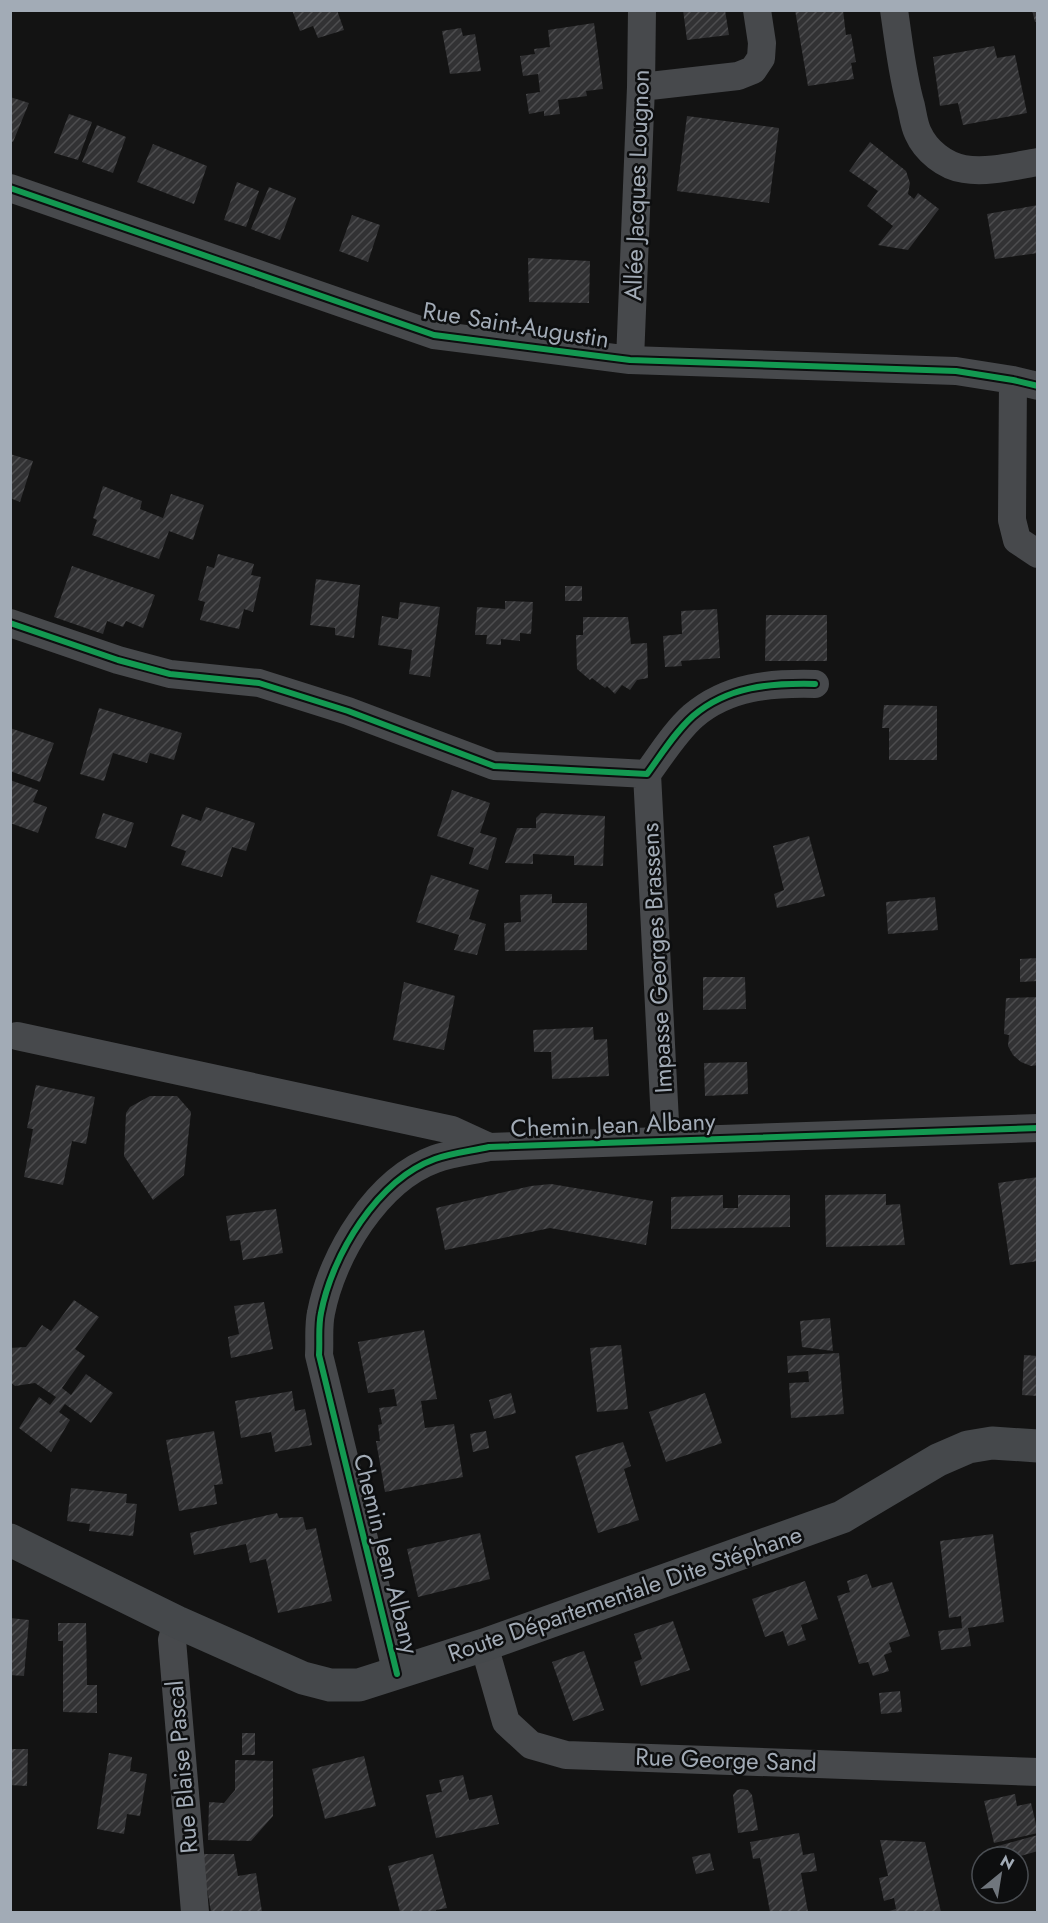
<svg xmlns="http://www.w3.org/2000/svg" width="1048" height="1923" font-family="Jost,sans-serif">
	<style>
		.building { fill: url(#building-hatch) }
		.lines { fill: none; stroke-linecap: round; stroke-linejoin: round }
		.minor { stroke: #47494c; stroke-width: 28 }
		.secondary { stroke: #45484b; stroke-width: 33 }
		.cycleway-casing { stroke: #0d0e0f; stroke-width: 10 }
		.cycleway { stroke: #139951; stroke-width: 6 }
		.labels { text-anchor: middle; stroke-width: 5; stroke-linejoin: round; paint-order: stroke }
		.street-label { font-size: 24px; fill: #a2abb6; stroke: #0d0e0f }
	</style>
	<defs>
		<pattern id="building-hatch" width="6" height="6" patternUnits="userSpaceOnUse" patternTransform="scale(1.5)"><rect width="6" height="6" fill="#323234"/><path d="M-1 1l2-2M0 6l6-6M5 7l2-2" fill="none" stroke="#4d4d4f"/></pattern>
	</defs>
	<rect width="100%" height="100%" fill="#131313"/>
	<path class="building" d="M292,10H337L344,30L318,38L313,26L300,31Z
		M683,10H725L729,35L687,40Z
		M795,10H843L846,35L851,34L856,62L851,63L854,79L808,86Z
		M1032,10H1038V22H1035Z
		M594,23L603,89L586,91L587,96L558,100L560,114L544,116V111L529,114L526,94L540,92L538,74L523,76L520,56L535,54L534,49L550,47L548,30Z
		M461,28L463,36L475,34L481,71L450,74L442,31Z
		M994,46L997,58L1015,55L1027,113L963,125L958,103L940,106L933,57Z
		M10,97L29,103L13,142L10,141Z
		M69,114L92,122L78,160L54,153Z
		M687,116L779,128L769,203L677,191Z
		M97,125L126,137L113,173L82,162Z
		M870,142L906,171L910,183L908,194L914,199L918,193L939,209L908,250L878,245L893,226L867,206L878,191L849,171Z
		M153,144L207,166L194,204L137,182Z
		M237,182L259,191L246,227L224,220Z
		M269,187L296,198L280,240L251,229Z
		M1038,205V253L995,259L987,214Z
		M352,215L380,225L368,262L339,251Z
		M528,258L590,261L589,303L529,302Z
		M10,454L33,461L20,502L10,498Z
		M103,486L142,501L140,509L163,518L171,494L204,505L193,540L169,531L159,559L92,535L97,520L93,518Z
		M218,554L254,564L251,575L261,577L253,612L244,609L239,629L200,620L205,602L198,600L207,566L214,568Z
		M72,566L155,595L143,628L126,621L123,627L107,621L103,634L54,617Z
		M316,579L360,585L354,638L335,635V628L310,625Z
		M565,586H582V601H565Z
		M505,601L533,602L531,634L520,633V641L501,639V645L486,644L487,635H475L477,607L505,609Z
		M400,602L440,607L430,677L409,674L412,650L378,645L382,616L398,619Z
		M717,609L720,658L681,661L682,666L665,667L663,636L682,634L681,611Z
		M766,615H827V661H765Z
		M583,617H628L631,644L647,643L648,678L637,680L630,690L622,685L615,694L607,686L605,688L592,678L590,680L577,669L576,635H583Z
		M884,705L937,706V760H889V728H882Z
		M99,708L182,733L174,760L150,753L147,763L113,753L104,781L80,774Z
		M10,728L54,743L40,782L10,771Z
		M10,780L38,790L33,802L47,807L38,833L10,823Z
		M452,790L490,803L480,833L497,838L488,870L469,864L474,848L437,836Z
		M206,807L255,823L246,851L232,847L222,877L181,865L186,851L171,846L182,814L201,821Z
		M103,813L134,823L126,848L95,838Z
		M541,813L605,816L603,866L574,865V856L533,854V864L505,863L517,828H536V818Z
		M809,836L825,896L777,908L774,894L784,890L773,846Z
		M431,875L479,890L469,919L486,924L477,955L454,950L459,935L416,922Z
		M552,894V903H587V950L505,951L504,923L521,922L520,895Z
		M935,897L938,930L888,934L886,902Z
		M1038,958V981L1020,982V959Z
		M703,977H745L746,1009L703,1010Z
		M404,982L455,996L444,1050L393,1040Z
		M1038,997V1065L1031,1066L1021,1062L1013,1055L1008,1046L1009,1035L1004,1034L1006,998Z
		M593,1027L594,1040L607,1039L609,1076L552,1079L551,1052H534L533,1030Z
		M747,1062L748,1094L705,1096L704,1063Z
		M36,1085L95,1097L86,1144L72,1141L63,1185L24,1177L33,1129L27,1128Z
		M150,1096H177L191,1112L184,1175L153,1200L124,1156L126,1113L130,1107Z
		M1038,1177V1261L1010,1265L998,1183Z
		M551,1184L653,1201L646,1245L550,1228L445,1250L436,1208L531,1186Z
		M886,1194V1205L900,1204L905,1245L826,1247L825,1195Z
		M723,1195V1208H738V1195H790V1227L671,1229V1197Z
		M276,1209L283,1253L243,1260L240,1240L230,1241L226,1216Z
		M74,1300L99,1317L75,1349L85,1356L62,1388L71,1395L86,1374L113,1393L91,1423L65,1404L59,1412L70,1420L51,1452L19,1428L39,1397L50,1405L56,1397L35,1383L15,1386L10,1382V1348L26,1347L42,1325L51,1331Z
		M264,1302L273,1349L231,1358L228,1337L239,1334L234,1306Z
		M830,1318L833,1351L802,1347L800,1321Z
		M424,1330L437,1399L421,1401L425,1428L454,1424L463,1477L385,1492L376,1441H380L378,1425L382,1424L379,1408L397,1406L394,1389L368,1393L358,1342Z
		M621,1345L628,1409L597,1412L590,1348Z
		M839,1353L844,1414L791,1418L789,1383L809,1382L808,1371L788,1373L787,1356Z
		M1024,1355L1038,1356V1396L1022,1395Z
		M292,1391L295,1411L305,1409L312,1445L275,1452L271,1432L241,1438L235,1401Z
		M511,1393L516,1413L494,1419L489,1400Z
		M705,1393L722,1443L666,1462L649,1412Z
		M214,1431L223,1484L214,1485L217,1504L179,1511L166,1440Z
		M486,1431L489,1448L473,1452L470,1434Z
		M623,1442L631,1466L624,1469L639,1520L598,1533L575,1456Z
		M71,1488L127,1494L126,1503L137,1504L133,1536L89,1531L90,1524L67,1521Z
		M277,1513L279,1518L303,1517L306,1530L316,1528L332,1601L278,1613L266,1559L250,1563L246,1544L194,1555L190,1533Z
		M480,1533L490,1579L418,1597L407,1549Z
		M993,1534L1004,1622L968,1628L971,1646L941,1650L938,1631L962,1628L961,1616L949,1618L940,1541Z
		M867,1574L872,1588L892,1582L910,1636L889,1643L892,1652L884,1655L889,1671L873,1676L868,1662L859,1664L837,1596L850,1592L847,1581Z
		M805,1581L818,1619L801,1625L806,1640L788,1646L783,1631L765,1637L752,1599Z
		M10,1618L29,1620L24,1676L10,1675Z
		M673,1621L690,1670L641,1686L634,1662L642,1659L634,1634Z
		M58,1623H86L87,1685H97V1713L63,1712V1641H58Z
		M584,1651L604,1710L573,1721L552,1662Z
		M900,1691L902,1712L881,1714L879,1693Z
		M242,1733H255V1755H242Z
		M10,1749H28L27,1786L10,1785Z
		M109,1753L132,1757L130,1771L147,1774L140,1816L127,1814L124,1834L97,1829Z
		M364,1756L376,1806L325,1819L312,1769Z
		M235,1760L273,1761V1816L251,1841L208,1840L209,1802L224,1803L235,1790Z
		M463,1775L469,1800L492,1795L499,1824L436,1838L426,1795L442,1792L439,1780Z
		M742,1789L748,1790L752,1795L758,1830L738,1833L733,1795L737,1790Z
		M1015,1794L1017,1806L1031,1803L1038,1833L994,1843L984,1801Z
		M799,1833L803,1855L814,1853L817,1871L801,1873L808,1912H770L760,1858L753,1859L750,1842Z
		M1038,1835V1851L1017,1857H989L987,1849Z
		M880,1840L925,1842L941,1912H886L896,1909L894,1898L884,1901L879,1878L888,1876Z
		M710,1853L714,1870L696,1874L692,1857Z
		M201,1854H234L238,1876L256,1873L262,1912H211Z
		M433,1854L447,1908L436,1910V1912H400L388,1866Z"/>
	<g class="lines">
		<path class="minor" d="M894,10C899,43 902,75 911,106C913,115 914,125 918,133C926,151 945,166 964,169C987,173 1014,166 1038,162
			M641,87L738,76L753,70L761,58L762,43L757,10
			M10,188L434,335L630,360L956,371L1013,380L1038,386
			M630,360L641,87L642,10
			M1013,380L1012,520L1017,540L1038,554
			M10,623L118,660L170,674L259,683L348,711L494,766L647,774C661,755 675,732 693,716C728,686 771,683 815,684
			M647,774L666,1141
			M17,1036L452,1130L489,1147
			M177,1622L172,1640L195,1912
			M484,1645L506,1722L531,1745L566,1755L1038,1772
			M397,1674L319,1355C320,1341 318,1327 321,1313C332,1255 377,1180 435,1159C452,1153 471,1151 489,1147L1038,1128"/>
		<path class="secondary" d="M10,1540L177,1622L303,1678L330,1685H359L484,1645L842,1517L938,1460L968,1447L992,1443L1038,1446"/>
		<g class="cycleway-casing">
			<path id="cycleway" d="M10,188L434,335L630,360L956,371L1013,380L1038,386
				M10,623L118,660L170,674L259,683L348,711L494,766L647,774C661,755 675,732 693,716C728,686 771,683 815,684
				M397,1674L319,1355C320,1341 318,1327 321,1313C332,1255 377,1180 435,1159C452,1153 471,1151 489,1147L1038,1128"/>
		</g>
		<use href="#cycleway" class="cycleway"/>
	</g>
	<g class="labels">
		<g class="street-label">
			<text transform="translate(637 185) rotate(-88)" y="8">Allée Jacques Lougnon</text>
			<text transform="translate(516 325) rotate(9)" y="8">Rue Saint-Augustin</text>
			<text transform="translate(657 958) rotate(-93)" y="8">Impasse Georges Brassens</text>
			<text transform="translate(613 1125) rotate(-2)" y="8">Chemin Jean Albany</text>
			<text transform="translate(386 1554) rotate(76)" y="8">Chemin Jean Albany</text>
			<text transform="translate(625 1594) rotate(-19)" y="8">Route Départementale Dite Stéphane</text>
			<text transform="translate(726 1760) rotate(2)" y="8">Rue George Sand</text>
			<text transform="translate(182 1767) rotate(-95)" y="8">Rue Blaise Pascal</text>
		</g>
	</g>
	<rect width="1048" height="1923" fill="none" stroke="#a2abb6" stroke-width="24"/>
	<g transform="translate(1000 1875) rotate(30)"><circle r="28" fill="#0d0e0f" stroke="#494d52" stroke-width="1.5"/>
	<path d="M0-4.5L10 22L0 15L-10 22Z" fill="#70767d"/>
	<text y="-9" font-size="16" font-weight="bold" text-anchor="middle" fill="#a2abb6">N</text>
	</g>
</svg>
